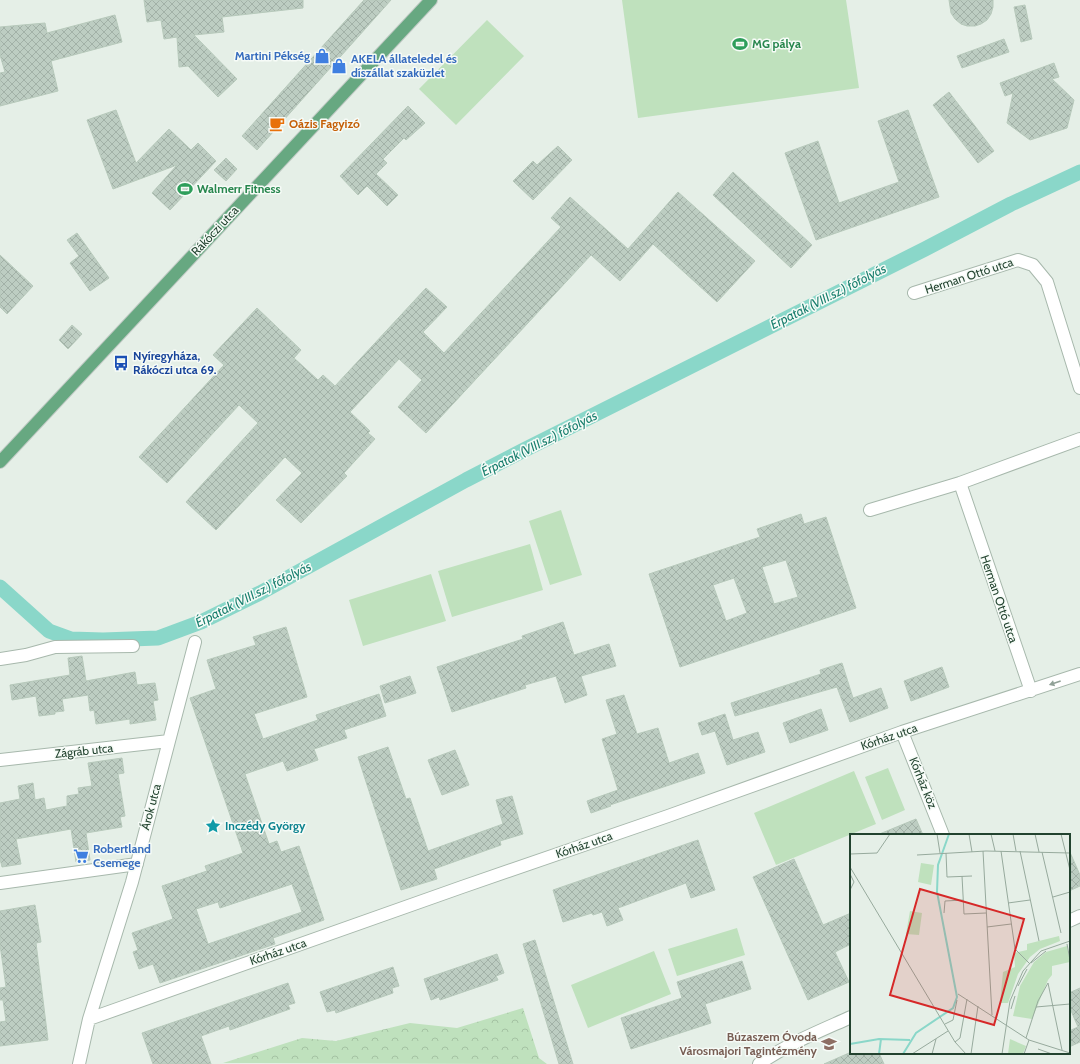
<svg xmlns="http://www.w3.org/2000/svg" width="1080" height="1064" font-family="Cabin,sans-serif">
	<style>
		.grass { fill: #bfe1bd }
		.forest { fill: url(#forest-crowns) }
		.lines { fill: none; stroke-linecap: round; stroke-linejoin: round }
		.canal { stroke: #8ad7c9; stroke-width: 15 }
		.building { fill: url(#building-cross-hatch); stroke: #b7c9bb; fill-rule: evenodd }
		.minor-casing { stroke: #a7b8ac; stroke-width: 14 }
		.primary-casing { stroke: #c1cac5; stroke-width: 14 }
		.minor { stroke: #fff; stroke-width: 12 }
		.primary { stroke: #67a881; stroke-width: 12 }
		.oneway { fill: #90a197 }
		.labels { text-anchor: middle; stroke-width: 3; stroke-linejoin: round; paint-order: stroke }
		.leisure-label { font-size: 12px; font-weight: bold; fill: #27864d; stroke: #f6fbf7; text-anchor: start }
		.shop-label { font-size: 12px; font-weight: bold; fill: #366cbe; stroke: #f6fbf7; text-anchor: start }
		.food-label { font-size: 12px; font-weight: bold; fill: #c56008; stroke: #f6fbf7; text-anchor: start }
		.street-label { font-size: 12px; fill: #22432f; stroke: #f6fbf7 }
		.transit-label { font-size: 12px; font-weight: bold; fill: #164399; stroke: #f6fbf7; text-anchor: start }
		.culture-label { font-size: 12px; font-weight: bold; fill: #0d838f; stroke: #f6fbf7; text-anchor: start }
		.education-label { font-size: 12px; font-weight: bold; fill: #785e54; stroke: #f6fbf7; text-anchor: end }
		.water-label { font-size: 13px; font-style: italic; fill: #177e6d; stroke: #f6fbf7 }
		.inset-river { fill: none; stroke: #8ad7c9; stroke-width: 2 }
		.inset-road { fill: none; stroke: #97aa9d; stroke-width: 1 }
		.view { fill: #d62828; fill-opacity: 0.15; stroke: #d62828; stroke-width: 2 }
		.inset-edge { fill: none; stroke: #22432f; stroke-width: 2 }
	</style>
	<defs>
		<pattern id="forest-crowns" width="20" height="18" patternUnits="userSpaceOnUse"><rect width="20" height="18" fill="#bfe1bd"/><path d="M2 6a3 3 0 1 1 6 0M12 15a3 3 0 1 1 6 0" fill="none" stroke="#a4c2a3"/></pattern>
		<pattern id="building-cross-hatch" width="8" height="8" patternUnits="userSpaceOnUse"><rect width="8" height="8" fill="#bdcdc2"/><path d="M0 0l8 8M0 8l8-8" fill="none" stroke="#a2b1a7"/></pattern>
	</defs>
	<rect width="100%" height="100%" fill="#e5efe7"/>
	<path class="grass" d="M622,0H846L859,88L638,118Z
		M487,20L524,56L456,125L419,89Z
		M561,510L582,575L550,585L529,521Z
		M530,544L543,590L452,617L438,571Z
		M431,574L446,621L363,646L349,600Z
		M888,768L905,810L882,820L865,777Z
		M854,771L876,824L776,865L754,813Z
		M737,928L745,955L677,976L668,949Z
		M654,951L671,994L588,1028L571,985Z"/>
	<path class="forest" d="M523,1008L539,1058L547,1064L223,1063L302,1038L336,1041L410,1023L457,1028Z"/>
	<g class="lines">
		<path class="canal" d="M0,587L49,631L71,639L103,640L158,638L201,622L260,593L466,480L524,450L925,249L1011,204L1080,172"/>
	</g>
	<path class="building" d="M144,0H303V8L222,17L224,32L194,35L237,79L218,97L188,66L179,67L177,37L164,39L161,20L147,22Z
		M364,0H391L257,150L242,136Z
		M949,0H993V7L991,14L987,20L981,24L975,26H967L961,24L955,19L951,13Z
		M1025,5L1032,39L1021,42L1014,7Z
		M115,15L122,42L51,61L58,91L0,106V73L5,72L0,55V27L45,23L47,33Z
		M1004,39L1009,52L962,68L957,56Z
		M1054,63L1059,77L1052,79L1074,100L1067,128L1030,140L1007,123L1013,93L1005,96L1000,83Z
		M949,92L994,151L978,163L933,105Z
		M408,106L425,123L406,140L404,138L383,159L387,163L376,174L398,195L387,206L367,186L358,195L340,176Z
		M116,110L136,163L169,129L191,150L198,143L216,161L170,210L152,193L177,165L113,189L87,120Z
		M908,110L939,197L816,240L785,153L818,141L839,203L899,182L878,121Z
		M558,146L572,160L533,200L513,181L533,161L537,165Z
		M226,158L237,169L226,181L214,170Z
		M733,172L812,245L791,268L713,195Z
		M678,192L755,261L717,302L653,244L620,281L591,255L426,433L398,407L422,380L399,359L350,412L370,431L368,433L375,439L344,473L347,476L301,523L276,500L302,473L285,457L216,530L186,502L258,423L239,405L167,483L139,457L224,365L213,355L257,308L301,350L294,358L318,380L323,375L335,386L426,288L447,307L423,332L444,353L561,227L551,218L570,197L628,249Z
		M77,233L109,278L90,291L70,263L79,256L67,240Z
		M0,255L33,286L7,314L0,307Z
		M72,325L82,334L68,349L59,340Z
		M801,514L804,524L826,517L856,608L680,667L649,574L760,537L757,529ZM786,560L798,597L774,604L762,567ZM734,578L747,613L726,621L713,585Z
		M563,622L574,655L609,644L616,666L581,676L587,695L565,703L556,676L525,685L526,688L452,712L437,667L523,639L522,636Z
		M286,627L307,697L254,714L263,739L318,720L316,715L379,694L386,716L344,730L347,738L314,749L318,760L287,771L283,761L245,774L269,844L277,841L281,852L299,846L324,920L273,938L275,944L160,983L153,964L139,969L133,952L138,950L132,933L173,919L162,886L207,871L205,866L243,853L190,698L216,689L207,660L256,645L253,637ZM292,884L302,912L208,944L196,909L218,902L220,908Z
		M82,656L86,681L135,672L137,685L155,683L158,700L153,701L156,720L130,724V719L96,724L94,710L90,711L88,695L62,699L64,711L55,712V714L39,716L36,696L12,700L10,685L70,675L68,658Z
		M842,663L853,698L881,688L888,708L850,722L837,687L735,716L731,703L821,674L820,670Z
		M942,667L949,687L911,701L904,681Z
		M410,676L416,693L385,703L380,686Z
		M624,695L637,734L658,728L669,763L698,753L705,773L610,805L611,806L591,813L587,801L618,790L602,739L617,734L606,700Z
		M821,709L828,730L790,743L783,723Z
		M725,714L733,740L758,732L765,752L727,765L715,731L702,735L698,723Z
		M388,747L406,799L410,798L428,851L503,824L496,800L512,796L523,834L500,841L501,845L434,869L437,879L401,890L358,757Z
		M455,750L469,785L442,795L428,760Z
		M122,758L124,773L118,774L125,816L120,817L122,827L86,833L90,860L76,862L71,829L16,839L21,864L2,867L0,859V803L20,799L18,786L33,783L35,800L44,798L46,810L67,806V796L79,794L78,788L92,786L88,763Z
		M916,819L923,835H877Z
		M698,840L715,890L691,898L686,883L618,908L623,920L607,926L602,912L593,915L592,913L563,922L553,890Z
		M1069,850L1080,875V886L1069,891Z
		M794,859L823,925L851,913V944L835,952L849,982L808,1000L753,877Z
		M35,905L41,942L36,943L48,1040L0,1046V1022L6,1021L3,1000H0V988L6,987L0,945V911Z
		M535,940L573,1064H559L523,944Z
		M497,954L504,973L496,976L498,980L440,1000L439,997L431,1000L424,979Z
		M742,961L751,989L705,1004L711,1023L631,1049L621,1018L682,998L677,982Z
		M393,967L399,986L392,988L393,993L336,1013L335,1010L327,1012L320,992Z
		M288,983L295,1003L288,1005L290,1009L230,1030L229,1026L201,1036L211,1064H153L142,1033Z
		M1080,988V1042L1069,1047V1031L1078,1027L1069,1006V993Z
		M849,1053H879L884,1064H824Z"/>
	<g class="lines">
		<g class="minor-casing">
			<path id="minor" d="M914,293L1018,260L1033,265L1047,282L1080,388
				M870,510L960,483
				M0,659L26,655L55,647L133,646
				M1031,691L960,483L1080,439
				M902,732L943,835
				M0,760L169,741
				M0,883L137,864
				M1069,921L1080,916
				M89,1019L462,887L668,816L902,732L1080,674
				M79,1064L89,1019L132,882L195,642
				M759,1064C787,1044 820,1031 851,1017"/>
		</g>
		<g class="primary-casing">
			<path id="primary" d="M0,462L431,0"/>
		</g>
		<use href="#minor" class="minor"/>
		<use href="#primary" class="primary"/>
	</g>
	<defs><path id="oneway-solid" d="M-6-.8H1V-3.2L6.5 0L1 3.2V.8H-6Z"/></defs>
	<use class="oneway" href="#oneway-solid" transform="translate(1055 683) rotate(161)"/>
	<defs>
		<g id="stadium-bare" transform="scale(1.2)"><path d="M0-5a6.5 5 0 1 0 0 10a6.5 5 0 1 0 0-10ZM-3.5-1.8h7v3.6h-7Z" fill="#2e9e5b" stroke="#f6fbf7" stroke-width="2.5" paint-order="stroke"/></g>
		<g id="shop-bare" transform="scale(1.2)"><path d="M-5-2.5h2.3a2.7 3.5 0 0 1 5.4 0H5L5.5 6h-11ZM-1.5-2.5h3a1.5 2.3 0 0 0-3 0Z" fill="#3f7fe0" stroke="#f6fbf7" stroke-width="2.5" paint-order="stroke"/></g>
		<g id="cafe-bare" transform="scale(1.2)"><path d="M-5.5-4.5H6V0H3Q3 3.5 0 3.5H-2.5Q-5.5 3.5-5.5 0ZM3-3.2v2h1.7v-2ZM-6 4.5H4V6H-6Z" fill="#e8710a" stroke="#f6fbf7" stroke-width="2.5" paint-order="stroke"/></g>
		<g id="bus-bare" transform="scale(1.2)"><path d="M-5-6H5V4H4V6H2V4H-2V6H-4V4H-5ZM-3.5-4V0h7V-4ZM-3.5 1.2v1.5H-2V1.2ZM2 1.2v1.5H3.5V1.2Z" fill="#1a4fb4" stroke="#f6fbf7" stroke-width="2.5" paint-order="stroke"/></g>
		<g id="sight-bare" transform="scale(1.2)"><path d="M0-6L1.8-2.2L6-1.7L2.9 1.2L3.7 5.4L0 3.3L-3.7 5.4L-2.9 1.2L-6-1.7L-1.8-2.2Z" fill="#0f9aa8" stroke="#f6fbf7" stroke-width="2.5" paint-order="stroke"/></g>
		<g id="supermarket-bare" transform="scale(1.2)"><path d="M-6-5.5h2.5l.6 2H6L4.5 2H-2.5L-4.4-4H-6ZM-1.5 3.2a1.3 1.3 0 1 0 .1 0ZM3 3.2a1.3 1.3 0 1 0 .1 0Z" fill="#3f7fe0" stroke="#f6fbf7" stroke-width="2.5" paint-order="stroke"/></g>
		<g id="school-bare" transform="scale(1.2)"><path d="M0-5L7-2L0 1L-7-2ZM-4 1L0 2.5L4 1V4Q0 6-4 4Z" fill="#8d6e63" stroke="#f6fbf7" stroke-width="2.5" paint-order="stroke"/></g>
	</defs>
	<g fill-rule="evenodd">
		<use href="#stadium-bare" x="740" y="44"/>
		<use href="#shop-bare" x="322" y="56"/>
		<use href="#shop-bare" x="339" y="66"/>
		<use href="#cafe-bare" x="277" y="124"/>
		<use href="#stadium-bare" x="185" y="189"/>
		<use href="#bus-bare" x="121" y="363"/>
		<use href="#sight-bare" x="213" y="826"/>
		<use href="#supermarket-bare" x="81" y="856"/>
		<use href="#school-bare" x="829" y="1044"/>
	</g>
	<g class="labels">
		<g class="leisure-label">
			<text x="752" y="48">MG pálya</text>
			<text x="197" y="193">Walmerr Fitness</text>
		</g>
		<g class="shop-label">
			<text x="310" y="60" text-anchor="end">Martini Pékség</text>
			<text x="351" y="63">AKELA állateledel és<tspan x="351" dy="14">díszállat szaküzlet</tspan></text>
			<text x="93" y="853">Robertland<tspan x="93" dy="14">Csemege</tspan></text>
		</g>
		<g class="food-label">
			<text x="289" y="128">Oázis Fagyizó</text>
		</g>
		<g class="street-label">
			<text transform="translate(215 231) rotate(-47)" y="4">Rákóczi utca</text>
			<text transform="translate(969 276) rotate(-18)" y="4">Herman Ottó utca</text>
			<text transform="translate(999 599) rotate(71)" y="4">Herman Ottó utca</text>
			<text transform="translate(889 737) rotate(-19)" y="4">Kórház utca</text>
			<text transform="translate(84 751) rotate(-6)" y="4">Zágráb utca</text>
			<text transform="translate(923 783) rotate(68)" y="4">Kórház köz</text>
			<text transform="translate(151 807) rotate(-75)" y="4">Árok utca</text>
			<text transform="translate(584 845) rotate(-19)" y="4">Kórház utca</text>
			<text transform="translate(278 952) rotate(-19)" y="4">Kórház utca</text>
		</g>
		<g class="transit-label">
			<text x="133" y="360">Nyíregyháza,<tspan x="133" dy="14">Rákóczi utca 69.</tspan></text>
		</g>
		<g class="culture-label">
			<text x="225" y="830">Inczédy György</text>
		</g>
		<g class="education-label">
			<text x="817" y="1041">Búzaszem Óvoda<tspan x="817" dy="14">Városmajori Tagintézmény</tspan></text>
		</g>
		<g class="water-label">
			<text transform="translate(828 296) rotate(-27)" y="5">Érpatak (VIII.sz.) főfolyás</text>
			<text transform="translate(539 443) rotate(-27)" y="5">Érpatak (VIII.sz.) főfolyás</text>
			<text transform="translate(253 594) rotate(-27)" y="5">Érpatak (VIII.sz.) főfolyás</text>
		</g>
	</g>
	<g transform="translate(850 834)">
		<rect width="220" height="220" fill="#e5efe7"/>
		<path d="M71,29L84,31L81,51L68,48ZM60,77L72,79L69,101L56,100Z" fill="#bfe1bd"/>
		<path d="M209,102L210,107L190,115L180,123L168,140L158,169H150L153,138L165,133L164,119L177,116V110ZM217,112L220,128L202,132V141L198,146L182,185L163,182L170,152L184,128L196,118ZM160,205L176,212L173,220H158Z" fill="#bfe1bd"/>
		<path class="inset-river" d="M0,210L29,205L60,206M29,220L31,205M53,220L66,199L103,174L107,163L87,58L88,31L99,0"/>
		<path class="inset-road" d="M87,0L90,19M119,0L122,18M141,0L145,17M163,0L166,17M185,0L189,18M211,0L220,36M133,17L142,181M151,17L165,115L180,130M170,17L189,107M192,18L211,99M96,19L97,43L122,42M0,20L27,19L40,0M67,21L136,17L220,19M0,33L105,208L116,220M0,40L4,48L0,56M112,42L114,80L136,79M203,63L220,58M158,69L180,66M94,79L95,67L113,66M137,93L161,90M217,110L220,126M181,129L196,117M198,149L212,216M168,152L177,135M108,160L179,206L220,219M186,173L220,170M161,175L165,162M95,190L103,186L107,166M176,204L188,167L198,149M105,208L110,204L117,165M188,215L202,220M62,220L98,197M82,220L86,205M121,220L128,172M152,220L160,167L173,137L191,117L220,107M174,220L179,206"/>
		<path class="view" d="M70,55L174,85L144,191L40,161Z"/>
		<rect width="220" height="220" class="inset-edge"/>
	</g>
</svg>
